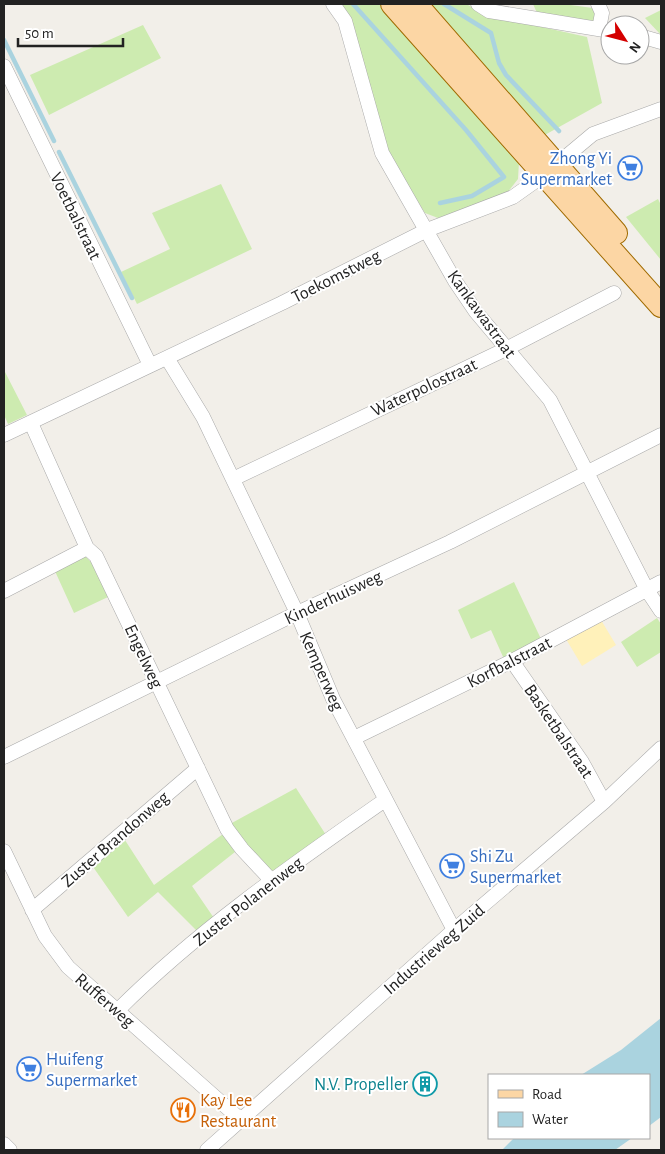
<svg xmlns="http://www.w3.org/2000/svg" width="665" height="1154" font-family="'Alegreya Sans',sans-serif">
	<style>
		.grass { fill: #cdebb0 }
		.sand { fill: #fff1ba }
		.water { fill: #aad3df }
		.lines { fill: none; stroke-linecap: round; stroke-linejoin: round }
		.stream { stroke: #aad3df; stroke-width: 4.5 }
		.street-casing { stroke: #a9a9a9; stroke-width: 15 }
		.primary-casing { stroke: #a06b00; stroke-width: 24 }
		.street { stroke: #fff; stroke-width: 14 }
		.primary { stroke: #fcd6a4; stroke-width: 22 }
		.labels { text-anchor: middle; stroke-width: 4; stroke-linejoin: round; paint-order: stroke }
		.shop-label { font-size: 18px; fill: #366cbe; stroke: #fff; text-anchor: start }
		.street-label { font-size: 18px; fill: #222; stroke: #fff }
		.culture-label { font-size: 18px; fill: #0d838f; stroke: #fff; text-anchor: end }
		.food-label { font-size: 18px; fill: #c56008; stroke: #fff; text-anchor: start }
	</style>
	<rect width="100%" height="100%" fill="#f2efe9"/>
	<path class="grass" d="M341,4H382L519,162L518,179L507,193L479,205L438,218L425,213L390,157L350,18Z
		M423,4H466L488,15L587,37L602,103L543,136Z
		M533,4H563L593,8L595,16L593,22L537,13Z
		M661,10V35L645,18Z
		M143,25L161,58L49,115L30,75Z
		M221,184L252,249L137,304L121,272L170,249L152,213Z
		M658,199L661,205V260L626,217Z
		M4,372H5L27,415L8,424L4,415Z
		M85,556L91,562L108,597L74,613L54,569Z
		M514,582L541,639L504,659L491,630L471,639L458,610Z
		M657,618L661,624V652L637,667L621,642Z
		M296,788L326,835L277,870L267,871L230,824Z
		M223,834L235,852L192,886L216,921L200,934L158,892L128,917L91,864L123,837L154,885Z"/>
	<path class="sand" d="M601,620L616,645L582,666L566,639Z"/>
	<path class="water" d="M661,1018V1117L649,1126V1075H581L621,1050Z
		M514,1138H632L615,1150H502Z"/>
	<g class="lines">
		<path class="stream" d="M353,4L466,130L504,177L472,196L440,203
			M444,4L491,33L499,63L506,75L559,131
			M4,40L54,141
			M59,152L132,298"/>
		<g class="street-casing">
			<path id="street" d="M333,4L345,21L382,153L455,281L476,312L550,400L647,590L661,611
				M478,4L489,11L610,31
				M598,4L602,13L599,29
				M640,36L661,42
				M4,66L150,365
				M167,358L203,417L297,613L333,699L454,930
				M31,423L87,548L96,556L227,829L242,849L271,880
				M4,435L282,303L427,230L513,197L544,175L593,134L661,109
				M233,479L506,349L614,293
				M4,591L87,548
				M512,661L582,762L604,802
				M354,738L512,661L661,582
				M4,757L297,613L450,542L661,435
				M4,851L45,936L68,967L241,1120
				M32,910L198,768
				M118,1010C198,930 292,865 385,800
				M4,1144L10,1150
				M207,1150L454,930L604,802L661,748"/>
		</g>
		<g class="primary-casing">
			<path id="primary" d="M392,4L661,306
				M416,4L616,233"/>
		</g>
		<use href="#street" class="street"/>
		<use href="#primary" class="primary"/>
	</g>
	<defs>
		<g id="supermarket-ring" transform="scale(1.25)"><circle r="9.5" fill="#fff" stroke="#3f7fe0" stroke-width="1.5"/><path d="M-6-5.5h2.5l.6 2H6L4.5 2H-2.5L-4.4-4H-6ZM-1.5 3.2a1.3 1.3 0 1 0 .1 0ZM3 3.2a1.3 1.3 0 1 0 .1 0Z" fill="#3f7fe0"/></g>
		<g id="building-ring" transform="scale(1.25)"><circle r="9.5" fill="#fff" stroke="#0f9aa8" stroke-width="1.5"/><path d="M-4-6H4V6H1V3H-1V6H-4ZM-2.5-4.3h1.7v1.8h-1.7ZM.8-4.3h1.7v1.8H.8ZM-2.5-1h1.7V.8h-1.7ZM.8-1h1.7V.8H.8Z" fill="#0f9aa8"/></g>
		<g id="restaurant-ring" transform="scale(1.25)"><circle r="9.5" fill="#fff" stroke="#e8710a" stroke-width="1.5"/><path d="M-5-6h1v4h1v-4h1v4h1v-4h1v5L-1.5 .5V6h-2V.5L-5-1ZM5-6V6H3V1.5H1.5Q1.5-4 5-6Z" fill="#e8710a"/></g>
	</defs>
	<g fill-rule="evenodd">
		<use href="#supermarket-ring" x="630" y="168"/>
		<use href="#supermarket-ring" x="452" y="866"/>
		<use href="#supermarket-ring" x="29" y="1069"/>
		<use href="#building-ring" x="425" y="1084"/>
		<use href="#restaurant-ring" x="183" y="1110"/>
	</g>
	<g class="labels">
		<g class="shop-label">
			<text x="612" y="164" text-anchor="end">Zhong Yi<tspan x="612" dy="21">Supermarket</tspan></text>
			<text x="470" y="862">Shi Zu<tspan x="470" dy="21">Supermarket</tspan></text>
			<text x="46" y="1065">Huifeng<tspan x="46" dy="21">Supermarket</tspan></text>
		</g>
		<g class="street-label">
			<text transform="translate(76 216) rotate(64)" y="6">Voetbalstraat</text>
			<text transform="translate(336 276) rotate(-27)" y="6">Toekomstweg</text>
			<text transform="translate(482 314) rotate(54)" y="6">Kankawastraat</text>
			<text transform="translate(424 387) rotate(-25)" y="6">Waterpolostraat</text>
			<text transform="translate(333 597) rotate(-25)" y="6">Kinderhuisweg</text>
			<text transform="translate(144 656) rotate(65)" y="6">Engelweg</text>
			<text transform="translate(509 662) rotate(-27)" y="6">Korfbalstraat</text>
			<text transform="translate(322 671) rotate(66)" y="6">Kemperweg</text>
			<text transform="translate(559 731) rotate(56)" y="6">Basketbalstraat</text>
			<text transform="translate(115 839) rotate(-41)" y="6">Zuster Brandonweg</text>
			<text transform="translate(248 901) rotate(-38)" y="6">Zuster Polanenweg</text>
			<text transform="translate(434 949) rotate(-41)" y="6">Industrieweg Zuid</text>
			<text transform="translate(105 1000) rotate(41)" y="6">Rufferweg</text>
		</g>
		<g class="culture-label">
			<text x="408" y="1090">N.V. Propeller</text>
		</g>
		<g class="food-label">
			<text x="200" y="1106">Kay Lee<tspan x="200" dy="21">Restaurant</tspan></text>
		</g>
	</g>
	<rect width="665" height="1154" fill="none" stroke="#222222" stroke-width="10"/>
	<rect x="488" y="1074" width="162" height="65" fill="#ffffff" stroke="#a7a7a7"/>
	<rect x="498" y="1090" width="25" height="8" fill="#fcd6a4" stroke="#a7a7a7"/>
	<text x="532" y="1099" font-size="15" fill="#222222">Road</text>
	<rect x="498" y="1112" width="25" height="15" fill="#aad3df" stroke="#a7a7a7"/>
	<text x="532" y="1124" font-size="15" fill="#222222">Water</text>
	<g transform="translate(625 40) rotate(126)"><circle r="24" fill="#ffffff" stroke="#a7a7a7"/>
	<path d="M0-4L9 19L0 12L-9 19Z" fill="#d40000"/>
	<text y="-8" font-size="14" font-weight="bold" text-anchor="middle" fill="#222222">N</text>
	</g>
	<path d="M18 38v8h105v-8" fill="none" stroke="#222222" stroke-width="2.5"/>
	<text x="25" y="38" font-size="15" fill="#222222" stroke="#ffffff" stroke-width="4" paint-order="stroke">50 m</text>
</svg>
